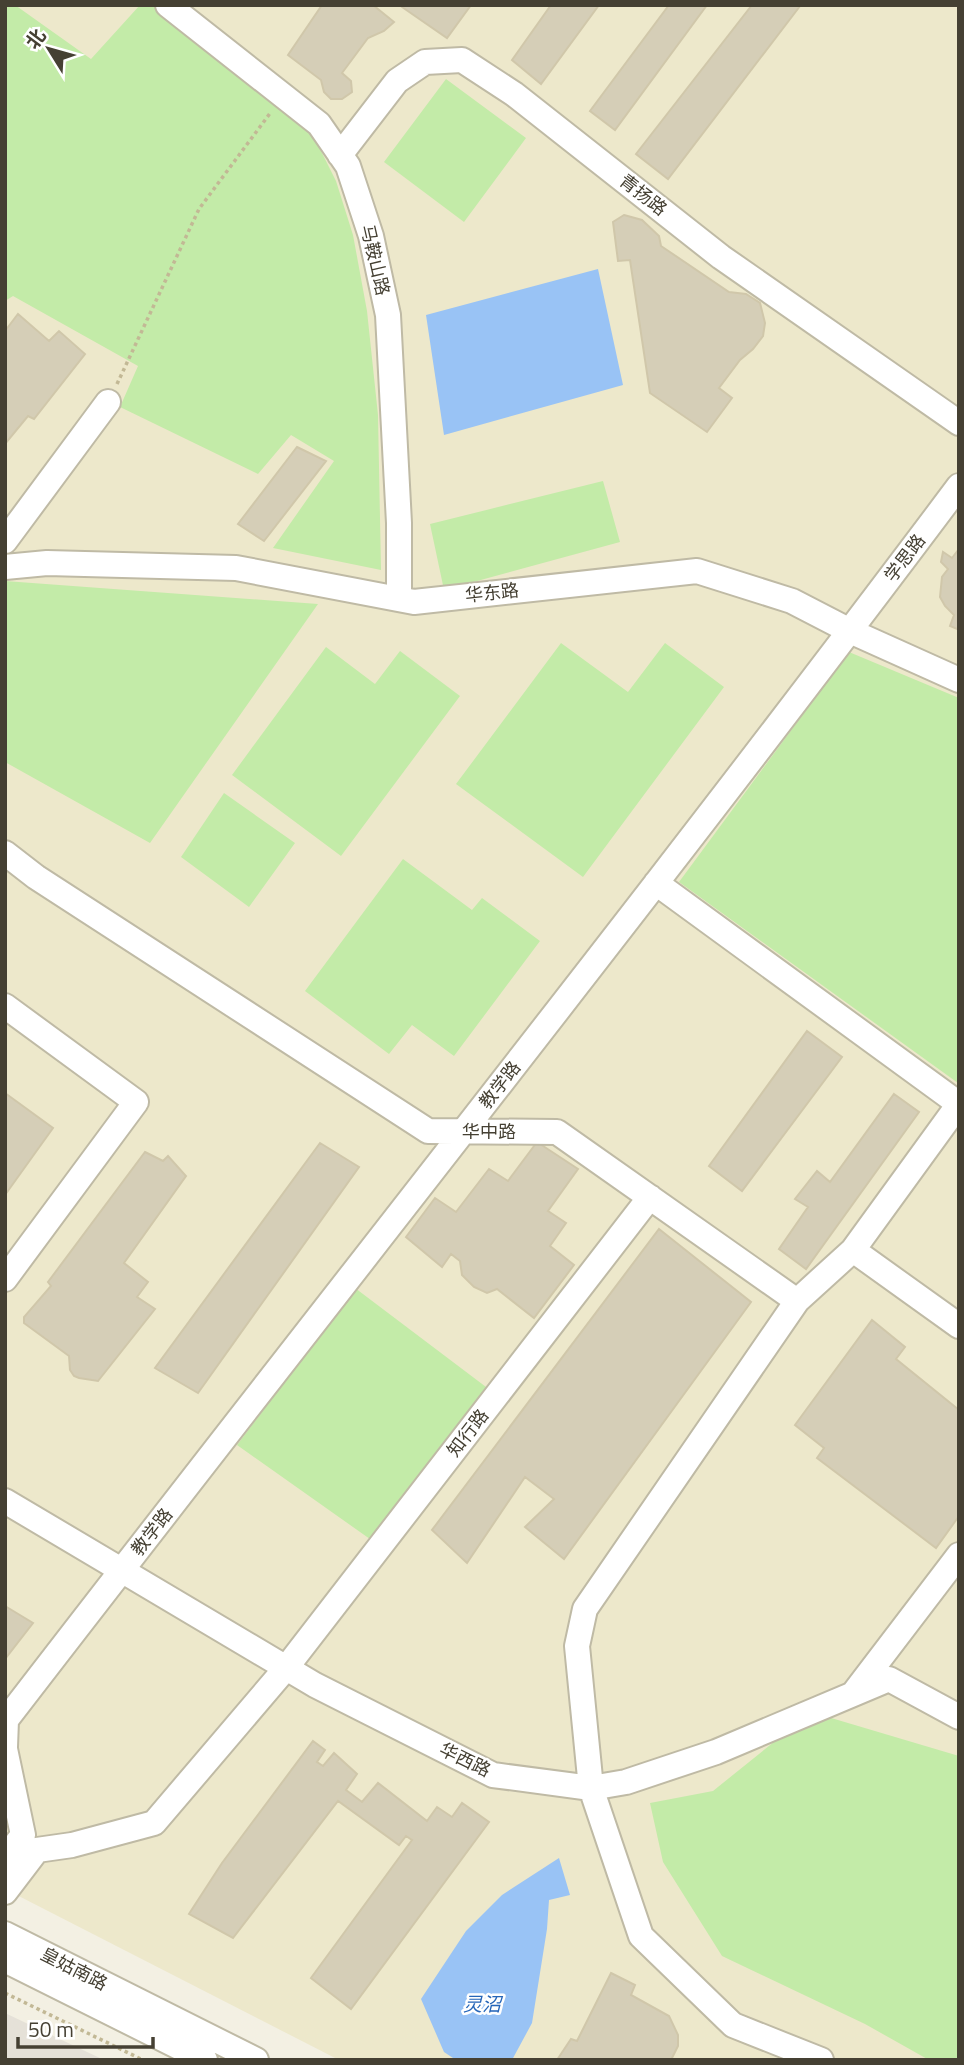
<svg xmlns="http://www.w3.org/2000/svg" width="964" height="2065" font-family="'Titillium Web','Noto Sans SC',sans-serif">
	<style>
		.industrial { fill: #e5e1d8 }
		.education { fill: #ede8cb }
		.green { fill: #c3eba8 }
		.water { fill: #99c3f5 }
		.building { fill: #d5ceb7; stroke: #d0c7aa; stroke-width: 2 }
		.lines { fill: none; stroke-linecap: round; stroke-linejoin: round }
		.minor-casing { stroke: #bfbaa5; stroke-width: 28 }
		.path { stroke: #c2b895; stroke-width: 3.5; stroke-dasharray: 3.5 3.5; stroke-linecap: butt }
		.minor { stroke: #fff; stroke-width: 24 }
		.labels { text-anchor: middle; stroke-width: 5; stroke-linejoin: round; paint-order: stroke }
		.street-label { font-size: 18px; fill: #454033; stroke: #fff }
		.water-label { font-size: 19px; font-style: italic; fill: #2565b8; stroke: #fff }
	</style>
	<rect width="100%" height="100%" fill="#f3f0e3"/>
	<path class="industrial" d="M5,2013L104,2060H5Z"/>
	<path class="education" d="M5,5H959V2060H339L5,1889Z"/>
	<path class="green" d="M5,5H15L91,59L140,5H154L310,129L336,181L353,235L367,311L378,415L381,570L273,548L334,461L291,435L258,474L120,407L138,366L13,296L5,301Z
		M446,79L526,138L464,222L384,162Z
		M603,481L620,542L444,590L430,524Z
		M5,581L318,604L150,843L5,762Z
		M561,643L628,692L665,643L724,687L583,877L456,784Z
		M326,647L375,684L400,651L460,696L341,856L232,775Z
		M849,652L959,698L958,1083L679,882Z
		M224,793L295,843L249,907L181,857Z
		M403,859L472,910L482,898L540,941L454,1056L412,1025L389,1054L305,991Z
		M355,1288L494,1393L377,1544L237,1445Z
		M811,1712L959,1756V2060H929L865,2024L722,1956L663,1862L650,1803L713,1791Z"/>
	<path class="water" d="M598,269L623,385L444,435L426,315Z
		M559,1858L570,1895L549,1900L547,1929L532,2023L512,2060H456L444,2052L421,1999L466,1931L502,1895Z"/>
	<path class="building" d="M322,5H373L394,22L384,31L368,38L342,73L351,81L352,92L342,99H331L324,92L321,80L288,55Z
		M403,5H471L447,38L402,7Z
		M551,5H599L541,84L512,60Z
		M669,5H707L615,130L590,111Z
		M752,5L800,6L668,179L636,154Z
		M624,215L642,220L659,236L661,246L729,292L746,294L760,303L765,323L763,336L753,349L740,360L719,388L732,398L707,432L650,393L630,260L618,261L613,222Z
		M18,314L49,341L59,331L85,354L34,419L28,416L5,444V331Z
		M297,447L326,461L264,541L238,524Z
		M959,549V628L957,629L950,626L954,615L945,606L940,597L942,577L948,569L941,562L943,552L952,558Z
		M807,1031L842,1057L742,1191L709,1166Z
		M5,1093L53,1128L5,1195Z
		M894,1094L919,1112L806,1269L779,1249L808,1207L795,1199L817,1171L830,1182Z
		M537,1142L578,1169L548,1211L566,1223L550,1246L574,1265L534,1318L497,1289L487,1293L474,1287L462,1275L460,1261L451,1254L442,1267L406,1237L435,1198L456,1212L489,1169L508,1181Z
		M320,1143L359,1167L198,1393L155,1368Z
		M145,1152L163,1161L168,1156L186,1176L124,1263L148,1282L137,1297L155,1309L98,1381L79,1378L74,1376L70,1370L69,1356L24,1323V1317L51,1286L48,1282Z
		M659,1229L751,1302L564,1559L525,1527L554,1499L525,1477L467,1563L432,1530Z
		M872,1320L905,1347L896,1359L959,1410V1516L936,1548L817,1458L824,1448L795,1425Z
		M5,1606L33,1623L5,1659Z
		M313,1741L325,1750L317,1762L323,1766L334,1753L357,1774L346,1790L362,1802L378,1783L427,1821L437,1807L452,1817L462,1803L489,1822L351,2009L311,1978L412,1840L406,1836L399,1845L338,1801L233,1938L189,1914L222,1863Z
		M611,1973L635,1985L631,1995L669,2016L678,2035V2046L671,2060H557L571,2039L577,2041Z"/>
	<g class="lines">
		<g class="minor-casing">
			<path id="minor" d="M168,5L319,124L348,166L371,236L388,315L399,523V599
				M340,155L397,81L425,62L462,60L514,94L721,257L959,423
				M5,541L108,402
				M5,567L47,563L236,568L414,602L697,571L792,601L850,631L959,680
				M5,853L36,877L428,1131L557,1132L797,1301L853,1250L959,1326
				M656,883L959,1104
				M5,1006L136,1102L5,1279
				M853,1250L959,1104
				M797,1301L585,1609L577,1646L591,1788L641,1936L733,2025L821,2060
				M5,1501L315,1685L493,1775L591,1788L626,1782L716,1752L889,1679L959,1717
				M853,1694L959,1555
				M5,1747L6,1720C323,1308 647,902 959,486
				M5,1749L23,1835L5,1858
				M5,1892L37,1850L72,1845L154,1823L286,1668L650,1197
				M5,1934L256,2060
				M5,1960L205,2060"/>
		</g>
		<path class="path" d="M117,384L199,209L271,112
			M5,1993L143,2060"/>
		<use href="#minor" class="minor"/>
	</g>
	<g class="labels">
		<g class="street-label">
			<text transform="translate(643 195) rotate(38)" y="6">青扬路</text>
			<text transform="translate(375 260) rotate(77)" y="6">马鞍山路</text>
			<text transform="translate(905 558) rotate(-53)" y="6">学思路</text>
			<text transform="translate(492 593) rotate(-6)" y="6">华东路</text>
			<text transform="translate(500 1085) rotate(-52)" y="6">教学路</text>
			<text x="489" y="1138">华中路</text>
			<text transform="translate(468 1433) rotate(-52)" y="6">知行路</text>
			<text transform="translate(152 1532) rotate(-52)" y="6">教学路</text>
			<text transform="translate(465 1760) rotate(26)" y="6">华西路</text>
			<text transform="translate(74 1969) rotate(27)" y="6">皇姑南路</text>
		</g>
		<g class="water-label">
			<text x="482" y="2011">灵沼</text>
		</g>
	</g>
	<rect width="964" height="2065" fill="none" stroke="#454033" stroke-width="14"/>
	<g transform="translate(49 49) rotate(307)" stroke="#ffffff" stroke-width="5" paint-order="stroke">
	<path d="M0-5L12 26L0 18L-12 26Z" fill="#454033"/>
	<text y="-10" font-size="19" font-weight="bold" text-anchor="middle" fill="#454033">北</text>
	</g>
	<path d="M18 2037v10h135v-10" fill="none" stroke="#454033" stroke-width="3.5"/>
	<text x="28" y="2037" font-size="21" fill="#454033" stroke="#ffffff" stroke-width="5" paint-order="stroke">50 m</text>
</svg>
